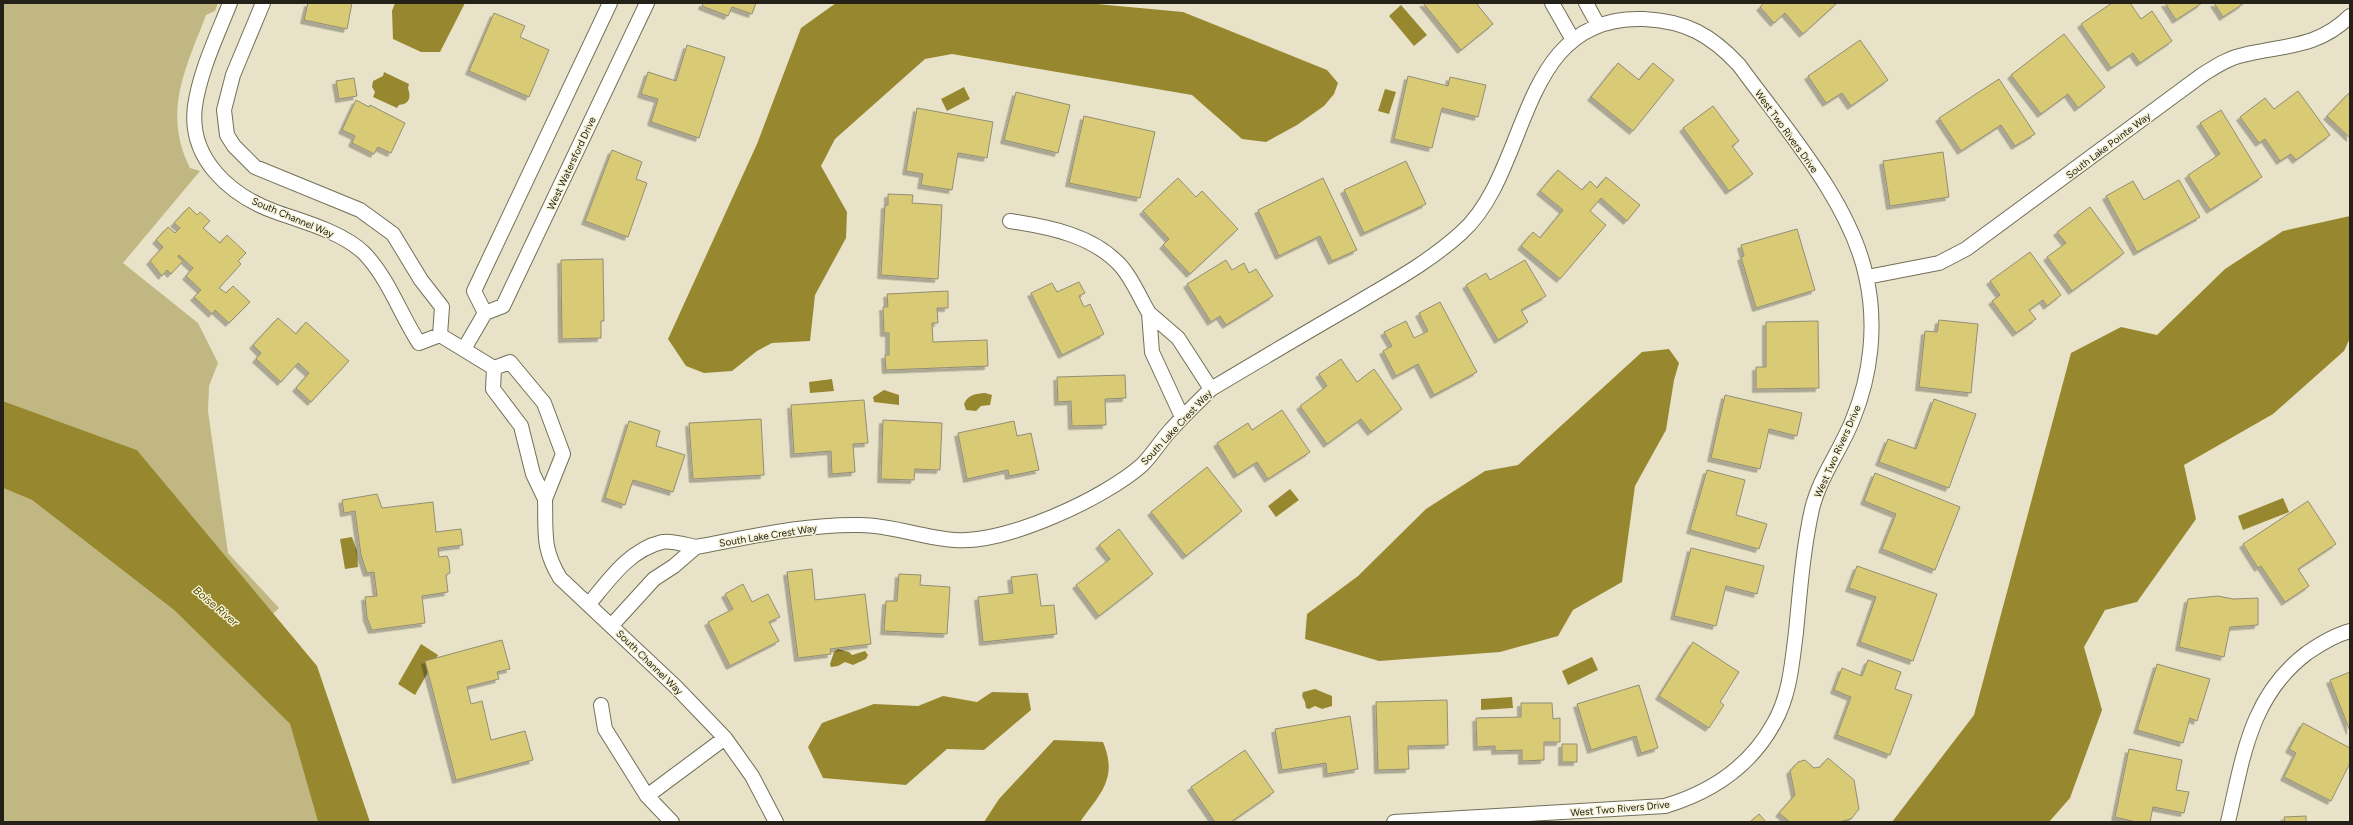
<svg xmlns="http://www.w3.org/2000/svg" width="2353" height="825" font-family="Figtree,sans-serif">
	<style>
		.green { fill: #c0b782 }
		.water { fill: #978830 }
		.building { fill: #d9ca74; stroke: #928e75; filter: url(#shadow) }
		.lines { fill: none; stroke-linecap: round; stroke-linejoin: round }
		.street-casing { stroke: #736f57; stroke-width: 16 }
		.street { stroke: #fff; stroke-width: 14 }
		.labels { text-anchor: middle; stroke-width: 3; stroke-linejoin: round; paint-order: stroke }
		.street-label { font-size: 10px; fill: #242218; stroke: #f5f1d5 }
		.water-label { font-size: 11px; font-style: italic; fill: #574c06; stroke: #f5f1d5 }
	</style>
	<defs>
		<filter id="shadow"><feDropShadow dx="-3.5" dy="3.5" stdDeviation="0" flood-color="#0004"/></filter>
	</defs>
	<rect width="100%" height="100%" fill="#e8e3c8"/>
	<path class="green" d="M3,3H218L215,11L206,15C186,68 162,112 190,168L200,171L123,263L198,323L218,363L209,386L208,411L228,553L279,608L273,614L137,450L3,401Z
		M3,488L32,500L174,610L290,724L318,822H3Z"/>
	<path class="water" d="M395,3H465L440,52H421L393,39L392,11Z
		M836,3H1086L1183,12L1327,70L1338,83L1334,94L1324,106L1297,125L1266,142L1242,139L1192,95L952,54L925,59L835,139L821,166L847,212L846,238L815,295L810,341L772,343L757,351L732,371L704,373L686,366L668,339L757,144L801,28Z
		M1401,5L1427,35L1414,46L1389,16Z
		M384,72L409,84L408,88C411,97 410,104 399,105L397,108L373,97L375,92L372,87L373,81L383,76Z
		M964,87L970,99L947,111L941,99Z
		M1385,89L1396,92L1389,114L1378,111Z
		M2350,216V338L2344,351L2273,414L2184,465L2196,519L2137,602L2105,610L2084,647L2102,710L2070,798L2049,822H1892L1974,715L2071,353L2121,327L2157,335L2225,269L2283,231Z
		M1669,349L1679,363L1674,380L1666,430L1635,486L1622,582L1573,610L1558,636L1500,652L1379,661L1305,639L1307,614L1358,576L1426,509L1485,471L1518,465L1642,352Z
		M832,379L834,391L810,393L809,382Z
		M884,390L899,395V405L874,402L873,397Z
		M985,393L992,395L990,405L981,406L976,411L966,410L964,404C968,394 976,394 985,393Z
		M3,401L137,450L317,666L370,822H318L290,724L174,610L32,500L3,488Z
		M1290,489L1299,500L1276,517L1268,506Z
		M2283,498L2289,512L2243,530L2238,516Z
		M352,537L357,551L358,567L345,569L340,539Z
		M421,644L438,655L415,695L398,684Z
		M838,649L849,652L852,655L865,651L868,655L866,659L853,665L845,662L838,666L831,667L830,664L834,652Z
		M1592,657L1598,670L1568,685L1562,671Z
		M1315,689L1332,696V706L1322,709L1315,706L1309,709L1306,708L1305,702L1302,696L1303,692Z
		M992,692L1028,693L1031,710L984,750L947,749L906,785L823,778L808,747L822,723L874,704L918,706L943,696L977,702Z
		M1512,697L1513,708L1481,710V699Z
		M1054,740L1103,742C1118,778 1101,793 1080,822H984L999,799Z"/>
	<path class="building" d="M308,3H352L347,29L304,20Z
		M703,3H756L752,14L732,7L728,16L702,6Z
		M1423,3H1476L1493,24L1461,50Z
		M1764,3H1837L1803,34L1785,13L1774,23L1760,7Z
		M2112,3H2130L2141,19L2152,11L2172,41L2140,63L2133,53L2111,68L2081,24Z
		M2165,3H2202L2176,20Z
		M2214,3H2242L2243,4L2223,17Z
		M494,13L525,26L520,37L549,50L529,97L469,71Z
		M2064,34L2105,87L2078,108L2068,94L2041,114L2011,75Z
		M1860,40L1888,80L1851,106L1842,93L1826,103L1808,76Z
		M687,45L725,57L699,138L651,122L658,99L641,94L648,72L676,81Z
		M1618,63L1639,80L1653,63L1674,80L1633,131L1591,97Z
		M1408,76L1448,86L1450,77L1486,85L1478,117L1442,108L1432,148L1394,139Z
		M354,78L357,96L339,99L336,81Z
		M1999,79L2035,134L2015,146L2001,125L1961,151L1939,118Z
		M2298,91L2330,135L2296,160L2291,154L2280,161L2265,139L2259,143L2240,117L2265,98L2274,109Z
		M1016,92L1070,105L1058,153L1004,140Z
		M2350,92V138L2327,116Z
		M356,100L369,107L370,105L405,123L391,153L378,147L374,154L352,143L355,136L342,130Z
		M1713,106L1739,141L1732,146L1753,174L1729,191L1683,128Z
		M917,108L993,122L987,158L958,153L952,190L921,185L923,174L906,171Z
		M2221,110L2262,177L2210,210L2188,175L2220,154L2200,123Z
		M1084,116L1155,132L1140,198L1069,183Z
		M612,150L642,162L636,179L647,183L628,237L585,221Z
		M1943,152L1949,197L1890,206L1883,161Z
		M1406,161L1426,204L1364,233L1344,190Z
		M1558,170L1582,190L1590,181L1597,188L1606,177L1640,205L1627,221L1601,198L1590,211L1606,225L1560,279L1521,246L1533,232L1540,238L1563,210L1540,191Z
		M1178,178L1196,197L1202,191L1238,229L1190,274L1163,245L1169,239L1143,211Z
		M1323,178L1357,250L1332,261L1320,236L1279,256L1258,210Z
		M2179,180L2200,217L2137,252L2106,196L2133,181L2144,200Z
		M888,194L913,195L912,203L942,205L938,279L881,275L885,205H888Z
		M189,207L197,215L200,212L210,221L203,228L220,243L227,235L246,253L238,261L241,264L219,288L226,293L233,286L250,302L229,323L215,310L212,314L194,297L201,290L186,276L193,268L179,255L178,257L183,261L171,274L167,270L162,276L150,261L163,247L156,240L168,227L175,233L180,228L174,223Z
		M2090,207L2124,253L2072,291L2047,257L2066,243L2057,232Z
		M1797,229L1815,290L1756,308L1741,257L1744,256L1741,245Z
		M2030,252L2061,295L2047,306L2043,300L2029,310L2036,319L2016,333L1992,301L2000,295L1990,281Z
		M603,259L604,321H601V338L562,339L561,260Z
		M1226,260L1232,270L1244,263L1249,273L1256,269L1273,296L1226,325L1220,316L1211,322L1187,284Z
		M1525,260L1546,296L1521,310L1528,322L1498,340L1466,285L1486,273L1490,280Z
		M1079,282L1085,293L1079,296L1084,307L1090,304L1104,334L1062,355L1031,293L1052,283L1057,292Z
		M948,291V308H937L938,323H932L933,342L987,340L988,366L886,370L885,355H889V333H884L883,307H888L887,294Z
		M1440,302L1477,372L1434,395L1418,364L1396,376L1383,351L1392,346L1384,332L1406,321L1414,338L1428,331L1419,313Z
		M278,318L296,334L306,322L349,361L311,402L296,388L309,373L298,363L281,382L256,359L261,353L253,345Z
		M1939,320L1978,324L1971,393L1919,387L1925,331L1937,332Z
		M1818,321L1819,388L1756,389V367H1766V322Z
		M1341,359L1357,382L1374,369L1402,409L1371,432L1361,419L1327,444L1300,406L1327,386L1319,374Z
		M1125,375L1126,398L1105,399L1106,425L1072,426L1071,401L1058,402L1057,377Z
		M1725,395L1802,413L1797,436L1769,429L1760,469L1711,458Z
		M1934,399L1976,414L1949,488L1879,462L1888,439L1916,449Z
		M864,400L868,443L853,444L855,472L832,474L831,451L794,454L791,405Z
		M1282,410L1310,452L1268,479L1257,462L1237,475L1217,443L1248,423L1252,430Z
		M761,419L764,475L693,479L689,423Z
		M883,420L942,423L940,470L915,469L914,480L881,479Z
		M629,421L660,431L656,446L685,455L673,492L633,480L625,505L605,498Z
		M1014,421L1017,436L1031,433L1039,470L1009,476L1008,470L967,479L958,433Z
		M1207,467L1242,511L1186,556L1151,512Z
		M1707,470L1745,480L1736,515L1767,524L1759,549L1690,530Z
		M1875,473L1960,507L1935,570L1882,549L1896,514L1864,501Z
		M377,494L382,508L433,502L436,532L461,529L463,545L438,548L439,557L447,556L449,561L450,573L446,575L448,592L422,596L425,623L372,630L367,618L365,597L377,596L374,572L367,573L361,555L355,511L344,513L342,500Z
		M2308,501L2336,544L2298,569L2309,586L2285,602L2261,566L2258,568L2243,544Z
		M1119,529L1153,574L1099,616L1076,585L1110,559L1099,545Z
		M1691,548L1764,566L1757,594L1726,586L1716,626L1674,616Z
		M1857,566L1937,594L1913,661L1860,642L1876,597L1849,588Z
		M812,569L815,600L865,594L871,644L830,649L831,654L798,658L787,572Z
		M899,574L921,575L920,585L950,587L947,634L884,631L886,601H897Z
		M1037,574L1041,606L1054,605L1057,634L983,642L978,597L1013,593L1011,577Z
		M743,584L752,602L768,594L780,617L769,622L779,641L730,666L708,622L733,609L725,594Z
		M2218,596L2233,599L2258,598V625L2230,627L2224,657L2179,647L2188,599Z
		M502,640L510,669L497,672L499,679L467,687L471,704L482,701L491,740L525,731L533,760L456,780L425,661Z
		M1693,642L1739,672L1720,702L1724,705L1709,728L1659,696Z
		M1868,660L1901,672L1895,689L1912,695L1890,755L1837,735L1851,697L1834,690L1842,668L1862,676Z
		M2157,664L2210,679L2197,721L2190,718L2183,743L2137,730Z
		M2350,672V731L2330,680Z
		M1639,685L1658,748L1641,753L1636,736L1591,750L1577,704Z
		M1447,700L1448,745L1408,746L1409,769L1378,770L1376,702Z
		M1521,703H1552L1553,719L1560,718V742H1544V760L1522,761V750L1495,751V746L1477,747L1476,718L1521,717Z
		M1350,716L1358,769L1327,774L1326,763L1282,770L1275,729Z
		M2303,723L2350,748V763L2331,801L2284,777L2296,753L2289,749Z
		M1562,744H1577V762H1562Z
		M2129,749L2182,760L2176,790L2189,792L2184,813L2153,807L2150,822H2136L2115,817Z
		M1245,750L1274,792L1231,822H1215L1191,787Z
		M1828,758L1854,780L1859,809L1851,819L1839,822H1790L1779,813L1795,795L1790,771L1798,762L1805,760L1814,768L1820,767Z
		M1759,814L1766,822H1750Z
		M2306,816V822H2285L2284,817Z"/>
	<g class="lines">
		<g class="street-casing">
			<path id="street" d="M230,3C217,36 200,71 195,106C188,159 231,196 276,212C304,222 342,232 364,253C389,279 400,314 419,343L440,335
				M263,3L233,75L224,110L227,135L234,146L255,167L360,210L393,234L421,280L442,307L440,335
				M1552,3L1573,40
				M1586,3L1598,25
				M1010,221C1049,227 1092,235 1120,265C1132,278 1140,298 1149,313
				M1867,277L1939,263L1966,249L2202,75C2215,67 2228,58 2243,55C2284,45 2318,48 2350,16
				M485,313L474,291L610,3
				M440,335L494,368
				M464,349L485,313L503,306L647,3
				M510,362L544,403L563,454L545,499L533,474L521,426L493,389L494,368Z
				M1182,417L1152,352L1149,313L1178,338L1211,389
				M545,499C546,533 542,548 560,578L676,687L725,738L752,776L776,822
				M696,547C750,537 804,524 860,525C892,525 923,538 955,540C1006,544 1105,498 1142,465C1152,455 1160,442 1169,432C1182,417 1197,403 1211,389C1258,361 1305,333 1352,306C1390,283 1428,263 1461,233C1532,170 1516,14 1644,19C1686,21 1711,35 1739,65C1784,127 1850,201 1866,276C1877,324 1871,375 1853,419C1841,450 1820,476 1812,509C1803,549 1800,591 1796,632C1792,663 1790,695 1774,723C1750,767 1712,792 1665,806L1394,822
				M589,604C609,580 629,550 662,542C671,540 686,545 696,547L674,566L654,579L612,625
				M601,705L605,729L647,796L672,822
				M647,796L725,738
				M2228,822C2243,758 2250,696 2307,653C2320,644 2335,635 2350,631"/>
		</g>
		<use href="#street" class="street"/>
	</g>
	<g class="labels">
		<g class="street-label">
			<text transform="translate(1787 131) rotate(54)" y="4">West Two Rivers Drive</text>
			<text transform="translate(2108 145) rotate(-37)" y="4">South Lake Pointe Way</text>
			<text transform="translate(571 163) rotate(-65)" y="4">West Watersford Drive</text>
			<text transform="translate(293 217) rotate(23)" y="4">South Channel Way</text>
			<text transform="translate(1176 427) rotate(-47)" y="4">South Lake Crest Way</text>
			<text transform="translate(1837 451) rotate(-66)" y="4">West Two Rivers Drive</text>
			<text transform="translate(768 535) rotate(-9)" y="4">South Lake Crest Way</text>
			<text transform="translate(650 662) rotate(44)" y="4">South Channel Way</text>
			<text transform="translate(1620 808) rotate(-5)" y="4">West Two Rivers Drive</text>
		</g>
		<g class="water-label">
			<text transform="translate(216 606) rotate(40)" y="4">Boise River</text>
		</g>
	</g>
	<rect width="2353" height="825" fill="none" stroke="#242218" stroke-width="8"/>
</svg>
